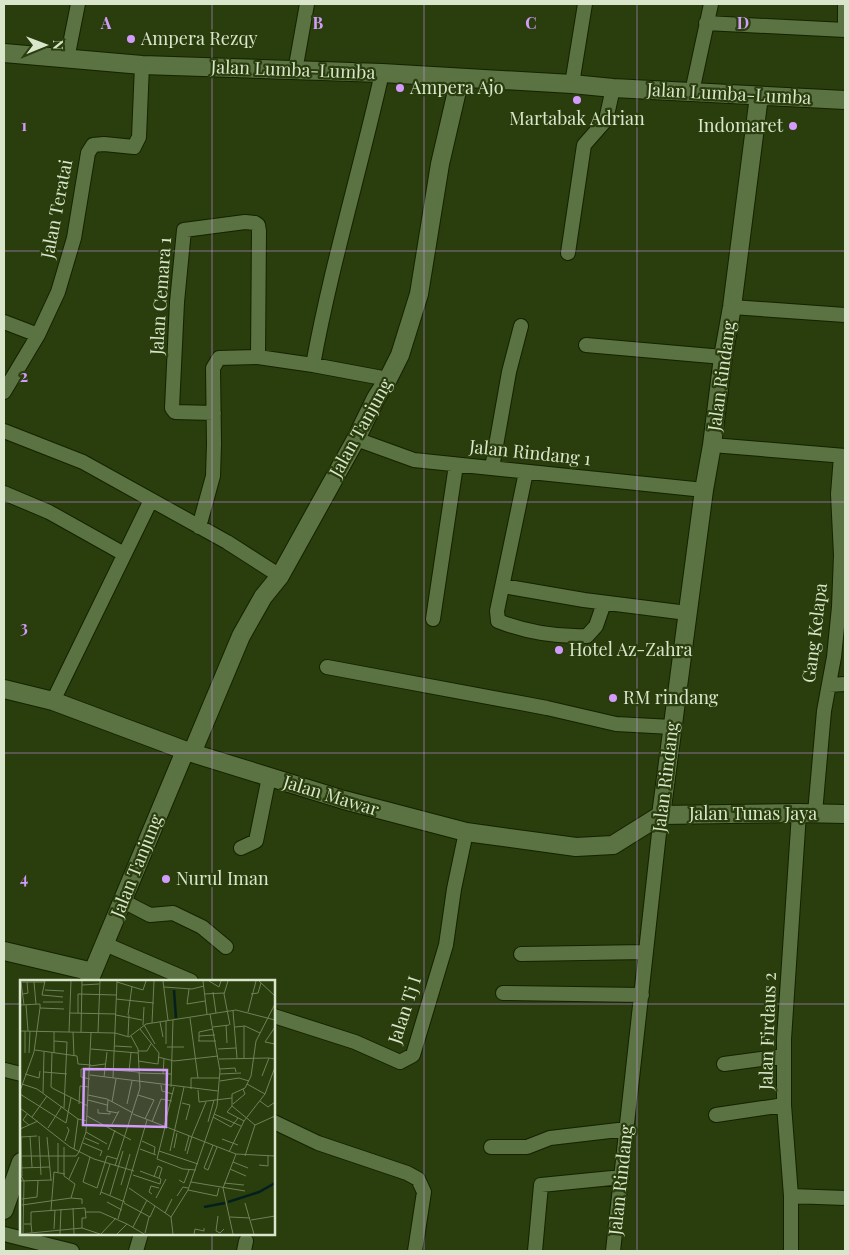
<svg xmlns="http://www.w3.org/2000/svg" width="849" height="1255" font-family="'Playfair Display',serif">
	<style>
		.lines { fill: none; stroke-linecap: round; stroke-linejoin: round }
		.minor-casing { stroke: #142201; stroke-width: 16 }
		.tertiary-casing { stroke: #142201; stroke-width: 20 }
		.minor { stroke: #5b7242; stroke-width: 14 }
		.tertiary { stroke: #5b7242; stroke-width: 18 }
		.grid { fill: none; stroke: #d39cfc; stroke-width: 1; stroke-opacity: 0.55 }
		.poi-dot { fill: #d39cfc; stroke: #293d0d; stroke-width: 2 }
		.labels { text-anchor: middle; stroke-width: 4.5; stroke-linejoin: round; paint-order: stroke }
		.poi-label { font-size: 18px; fill: #d9e6cc; stroke: #293d0d; text-anchor: start }
		.street-label { font-size: 18px; fill: #d9e6cc; stroke: #293d0d }
		.inset-river { fill: none; stroke: #04201e; stroke-width: 2.5 }
		.inset-road { fill: none; stroke: #6f8159; stroke-width: 1 }
		.view { fill: #d39cfc; fill-opacity: 0.15; stroke: #d39cfc; stroke-width: 2.5 }
		.inset-edge { fill: none; stroke: #d9e6cc; stroke-width: 2.5 }
		.grid-label { font-size: 16px; text-anchor: middle; font-weight: bold; fill: #d39cfc; stroke: #293d0d; stroke-width: 4.5; stroke-linejoin: round; paint-order: stroke }
	</style>
	<rect width="100%" height="100%" fill="#293d0d"/>
	<g class="lines">
		<g class="minor-casing">
			<path id="minor" d="M706,23L845,30
				M845,30V4
				M67,59L78,4
				M295,71L307,4
				M572,84L585,4
				M692,92L711,4
				M568,253L584,145L606,120L613,88
				M732,307L845,315
				M4,322L38,335
				M586,345L723,357
				M313,365C331,266 360,171 382,73
				M4,392L38,335L58,292L74,238L88,153L93,145L104,144L134,147L139,137L142,65
				M214,413L175,412L172,408L177,302L184,230L245,222L255,223L258,225L259,231L258,357
				M4,431L83,462L227,542L280,576
				M356,439L414,460L704,490
				M712,445L845,456
				M492,468L509,372L521,326
				M526,472L497,611L498,621C526,632 558,637 587,636L596,626L604,603
				M4,493L49,512L124,554
				M199,527L213,476L214,444L213,368L219,358L258,357L313,365L388,379
				M503,586L584,600L687,613
				M433,619L456,465
				M327,667L547,708L616,724L672,727
				M829,685L845,684
				M53,701L151,500
				M815,813L824,711L834,657L839,607L841,555L838,494L841,456
				M241,848L256,841L269,777
				M123,901L150,915L173,913L202,927L226,947
				M105,944L191,981
				M521,954L646,952
				M503,993L642,995
				M274,1016L355,1042L400,1062L413,1055L446,945L454,889L466,832
				M724,1064L784,1056
				M5,1070L21,1074
				M716,1115L784,1105
				M274,1122L318,1143L407,1173L418,1179L424,1192L415,1251
				M491,1147H527L550,1138L627,1129
				M791,1196L845,1198
				M4,1234L72,1251
				M136,1251L141,1234
				M244,1251L246,1241
				M535,1251L541,1185L622,1177
				M613,1251L661,815
				M791,1251V1196L784,1105V1039L799,813"/>
		</g>
		<g class="tertiary-casing">
			<path id="tertiary" d="M4,53L142,65L382,73L572,84L613,88L845,100
				M4,689L53,701L192,753L344,800L466,832L576,847L613,845L661,815
				M192,753L241,636L263,597L280,576L356,439L376,398L388,379L400,355L419,294L440,164L460,78
				M661,815L704,490L712,445L723,357L732,307L759,96
				M661,815L799,813L845,814
				M4,951L93,972
				M89,981L185,751
				M4,1210L21,1162"/>
		</g>
		<use href="#minor" class="minor"/>
		<use href="#tertiary" class="tertiary"/>
	</g>
	<path class="grid" d="M212,4V981M424,4V1251M637,4V1251M4,251H845M4,502H845M4,753H845M4,1004H21M274,1004H845M212,1234V1251"/>
	<g class="poi-dot">
		<circle cx="131" cy="39" r="5"/>
		<circle cx="400" cy="88" r="5"/>
		<circle cx="577" cy="100" r="5"/>
		<circle cx="793" cy="126" r="5"/>
		<circle cx="559" cy="650" r="5"/>
		<circle cx="613" cy="698" r="5"/>
		<circle cx="166" cy="879" r="5"/>
	</g>
	<g class="labels">
		<g class="poi-label">
			<text x="141" y="45">Ampera Rezqy</text>
			<text x="410" y="94">Ampera Ajo</text>
			<text x="577" y="125" text-anchor="middle">Martabak Adrian</text>
			<text x="783" y="132" text-anchor="end">Indomaret</text>
			<text x="569" y="656">Hotel Az-Zahra</text>
			<text x="623" y="704">RM rindang</text>
			<text x="176" y="885">Nurul Iman</text>
		</g>
		<g class="street-label">
			<text transform="translate(293 70) rotate(2)" y="6">Jalan Lumba-Lumba</text>
			<text transform="translate(729 94) rotate(3)" y="6">Jalan Lumba-Lumba</text>
			<text transform="translate(57 209) rotate(-79)" y="6">Jalan Teratai</text>
			<text transform="translate(161 296) rotate(-86)" y="6">Jalan Cemara 1</text>
			<text transform="translate(722 376) rotate(-82)" y="6">Jalan Rindang</text>
			<text transform="translate(361 428) rotate(-61)" y="6">Jalan Tanjung</text>
			<text transform="translate(530 453) rotate(6)" y="6">Jalan Rindang 1</text>
			<text transform="translate(815 633) rotate(-83)" y="6">Gang Kelapa</text>
			<text transform="translate(666 777) rotate(-83)" y="6">Jalan Rindang</text>
			<text transform="translate(331 796) rotate(17)" y="6">Jalan Mawar</text>
			<text x="753" y="820">Jalan Tunas Jaya</text>
			<text transform="translate(137 866) rotate(-68)" y="6">Jalan Tanjung</text>
			<text transform="translate(405 1010) rotate(-72)" y="6">Jalan Tj I</text>
			<text transform="translate(768 1031) rotate(-88)" y="6">Jalan Firdaus 2</text>
			<text transform="translate(621 1180) rotate(-84)" y="6">Jalan Rindang</text>
		</g>
	</g>
	<g transform="translate(20 980)">
		<rect width="255" height="255" fill="#293d0d"/>
		<path class="inset-river" d="M154,10L156,38M208,222L239,212L255,203M184,227L205,223"/>
		<path class="inset-road" d="M25,1L22,15L43,17M143,1L148,40M183,1L187,34M189,1L199,7L201,1M208,1L204,14L210,45M239,1L255,16M0,2H25M1,2L4,25M14,2L16,24M97,2L123,10L126,1M62,5L79,4M144,7L172,9L184,6M169,9L167,24L185,21M25,10L44,11M193,12L196,33M3,14L8,13L7,2M184,14L204,13M231,14L238,13L241,3M96,19L134,23M23,22H43M0,25L20,24V28M6,25L8,51M213,31L217,78M228,32L236,1M50,33L96,34M58,33V14L96,15M96,35L122,40M108,35L112,6M170,38L178,98M146,41V64M140,42L143,57M132,43L134,1M123,45L124,27M124,45L135,64M206,45L207,63M224,46V78M193,47L209,45M215,47L225,46L240,53M255,47L245,62L255,64M0,51L95,53L109,57L126,44L216,30L255,40M49,52L51,1M53,52L54,76M61,52L62,1M78,53L80,1M108,56L109,35M179,56L195,55M34,61L47,62L44,128M178,61H196M179,61V52L193,49M95,66L112,67M147,67H164M71,69L118,73M198,69L216,68M15,70L57,76L58,84L71,85M118,71H127L131,64M5,73V51M9,73L10,51M32,73L31,107L34,109M34,73V52M138,77L154,81L198,76M199,79L249,78M118,81L138,84L139,73L120,49M70,86L85,84M66,89H61V97L70,99M200,89L215,88L216,92M94,90L118,92M109,91L111,73M24,92L47,94M118,93L152,94M5,94L19,98L20,91M143,94L144,79M200,94L221,93M70,95L198,111M242,96L249,78L255,79M84,97L87,72M93,98L97,1M200,101L219,98L229,101M2,104L17,109L58,139L67,141M227,104L245,114M141,105L142,111L153,114M151,107L153,40M34,109L68,126M171,109V98H199M178,110L179,122L212,118M0,111L14,72L20,28L44,29M23,113L24,72M0,114L46,143L51,118M68,115L87,119L113,133M118,115L134,120L125,139M68,120L87,125M88,120L87,131L98,133M240,121L248,127L255,122M92,122L96,99M162,123L170,125L166,140M59,124L60,106L69,107M107,124L112,101M213,124L225,114L223,109M212,126V114L225,108L231,96L236,61L255,24M212,126L235,145L225,176M212,126L207,132L224,141M0,128L50,167L74,179L114,191M78,129V133L90,134V131M7,134L3,140L9,145M113,134L216,174L255,176M194,134L221,146M67,136L111,160M12,137L27,116M193,137L211,147L218,138M132,142L141,119L152,121M188,142L194,120M235,145L255,136M91,146L99,131M144,147L154,107M145,147L137,179L163,189L176,190M28,148L42,126M0,149L18,141M66,152L87,164M10,156L12,187M19,156L21,195M172,156L186,122M27,157L31,200M65,158L79,164M202,159L218,165M45,161L49,150L47,147M122,161L135,167L134,174M63,163L82,171L80,176M44,167V196L55,204L51,218M154,168L157,153M54,169L58,139M120,169L136,175M88,170L95,150M139,171L178,184M150,171L164,107M165,171L169,156M59,172L66,152L71,53M209,172L224,141L245,114L255,87M167,174L172,156M2,176H56L59,172M70,177L63,202L77,208L87,176L97,179M213,182L228,188M239,185L248,186V176M95,186L120,108L118,69L111,56M0,188L30,187M210,189L226,196M188,190L184,188L193,165M188,190L197,167M38,192V163M0,194L4,201L3,254M113,195L140,204L141,199L120,191M2,196L1,157L17,156M134,197L138,186L142,188L139,198M49,199L59,177M159,200L164,203L169,190M0,201L32,200M171,202L225,211M204,203L224,205M101,205L110,174M109,208L151,237M168,210L197,216L199,208M81,212L105,222M132,214L129,212L131,206L139,208M80,215L90,184M90,215L103,171M157,216L163,207L168,208M136,218L146,199M2,219L17,217L18,201M87,222L102,230M104,223L130,237L135,226M225,223L234,254M2,225L51,218L62,219V224M53,228L54,254M31,230L34,192L45,194M66,232H80L107,244L97,254M145,233L152,219M198,236L196,251L200,253L204,249M210,237L230,238M98,239L127,140M231,240L255,236M4,244H11L12,253M107,244L124,254M113,247L127,220M62,248L80,254M34,249L35,230M125,253L129,237M0,254L62,248V238H66L65,228L11,232V244M40,254L41,229M81,254L96,238M153,254L151,237L168,210L197,126L200,91L190,34M174,254L175,249L184,251V248M213,254L203,208L216,174"/>
		<path class="view" d="M64,89L147,90L146,147L63,145Z"/>
		<rect width="255" height="255" class="inset-edge"/>
	</g>
	<g class="grid-label">
		<text x="106" y="29">A</text>
		<text x="318" y="29">B</text>
		<text x="531" y="29">C</text>
		<text x="743" y="29">D</text>
		<text x="24" y="131">1</text>
		<text x="24" y="382">2</text>
		<text x="24" y="633">3</text>
		<text x="24" y="884">4</text>
	</g>
	<rect width="849" height="1255" fill="none" stroke="#d9e6cc" stroke-width="10"/>
	<g transform="translate(45 45) rotate(89)" stroke="#293d0d" stroke-width="4" paint-order="stroke">
	<path d="M0-4L9 19L0 12L-9 19Z" fill="#d9e6cc"/>
	<text y="-8" font-size="14" font-weight="bold" text-anchor="middle" fill="#d9e6cc">N</text>
	</g>
</svg>
